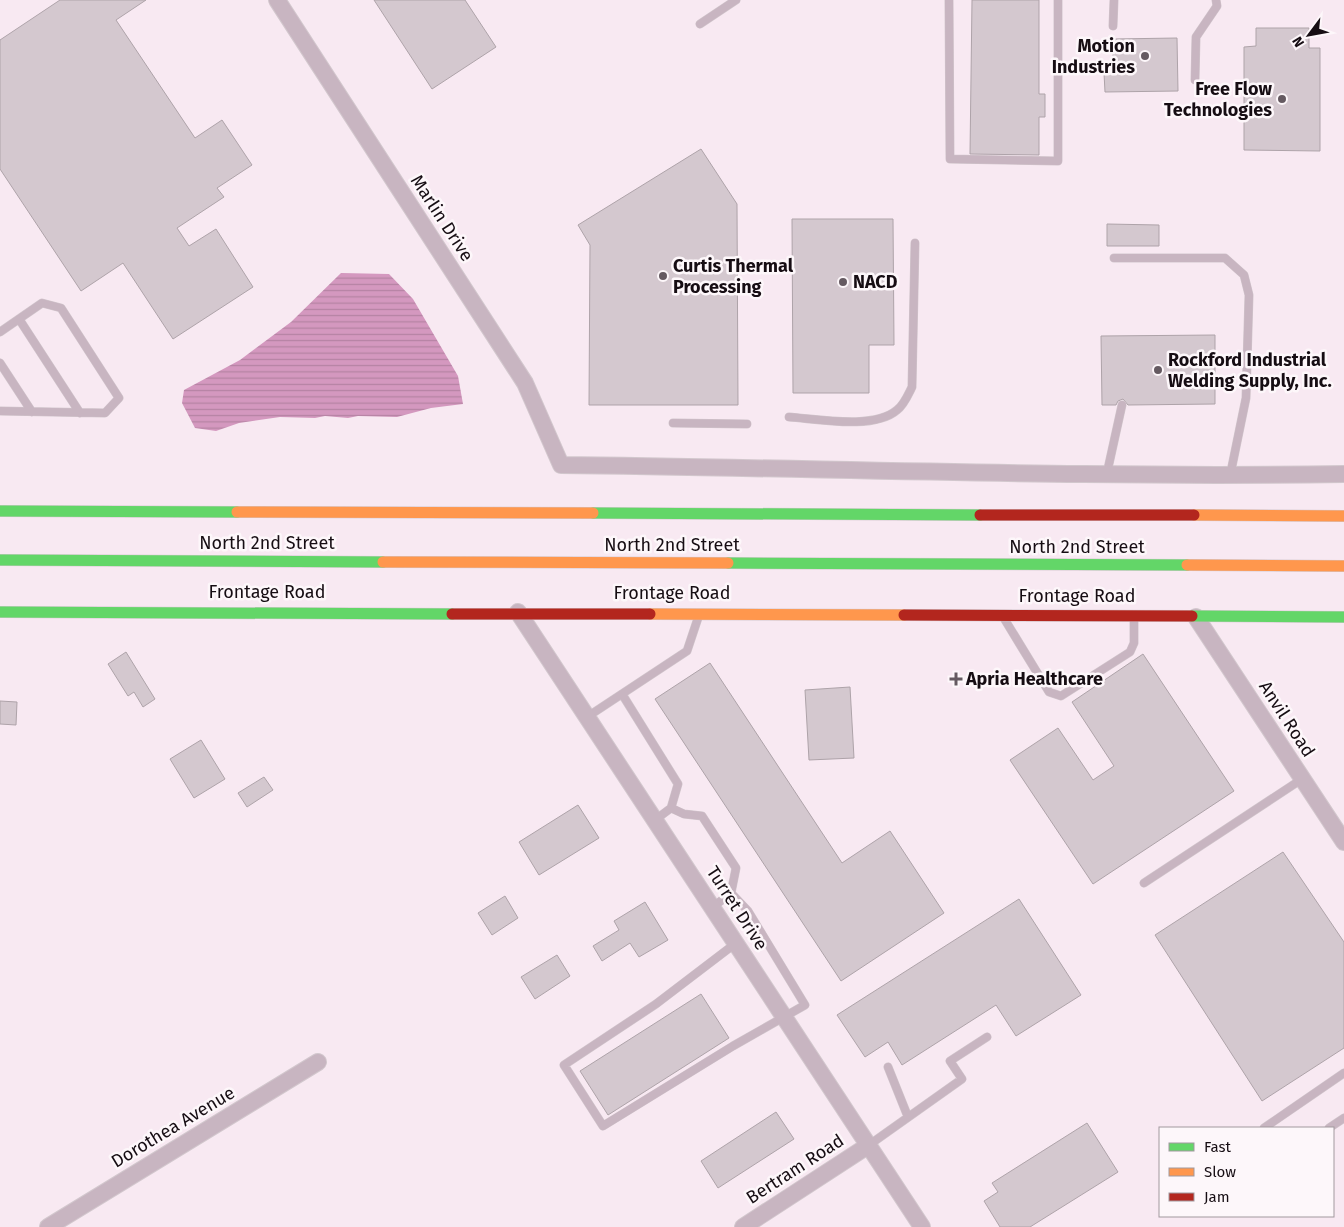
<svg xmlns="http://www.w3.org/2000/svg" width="1344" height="1227" font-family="'Fira Sans',sans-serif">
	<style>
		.water { fill: url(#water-rules) }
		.building { fill: #d4c8cf; stroke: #aea3a9 }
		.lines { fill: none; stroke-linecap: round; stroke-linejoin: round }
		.lane-casing { stroke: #d2c7cd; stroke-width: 9 }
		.street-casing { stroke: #d2c7cd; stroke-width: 18 }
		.fast-casing { stroke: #d2c7cd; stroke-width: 12 }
		.slow-casing { stroke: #d2c7cd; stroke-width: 12 }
		.jam-casing { stroke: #d2c7cd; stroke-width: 12 }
		.lane { stroke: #c8b5c1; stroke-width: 8 }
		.street { stroke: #c8b5c1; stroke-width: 16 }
		.fast { stroke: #63d668; stroke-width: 11 }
		.slow { stroke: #ff974d; stroke-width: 11 }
		.jam { stroke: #b3261e; stroke-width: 11 }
		.poi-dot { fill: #655a61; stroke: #fdf7fa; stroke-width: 2 }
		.labels { text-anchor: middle; stroke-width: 5; stroke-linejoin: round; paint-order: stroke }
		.poi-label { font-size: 18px; font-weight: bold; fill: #160d13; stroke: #fdf7fa; text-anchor: start }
		.street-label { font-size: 18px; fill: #160d13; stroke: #fdf7fa }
	</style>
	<defs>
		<pattern id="water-rules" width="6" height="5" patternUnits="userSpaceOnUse" patternTransform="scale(1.25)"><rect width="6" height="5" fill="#d498bf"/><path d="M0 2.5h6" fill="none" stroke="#b582a3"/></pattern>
	</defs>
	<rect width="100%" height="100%" fill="#f8e9f2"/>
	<path class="water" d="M341,273L389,274L413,299L458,376L463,404L431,408L397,417L358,416L348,418L325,416L315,418L280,417L239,423L216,431L195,428L182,403L184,390L240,360L291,322Z"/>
	<path class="building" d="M60,0H146L116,20L195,138L222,120L252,165L217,188L224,197L177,228L189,246L216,229L253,287L173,339L123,263L81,291L0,169V40Z
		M374,0H465L496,47L432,89Z
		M972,0H1039V94H1045V117H1039V155L970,154Z
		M1256,28H1309V48H1320V151L1244,150V47L1256,46Z
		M1177,38L1178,91L1105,92L1104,73H1113V39Z
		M701,149L737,204L738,405H589L590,245L578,225Z
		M792,219H893L894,345H869V393H793Z
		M1107,224L1159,225V246H1107Z
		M1215,335V404L1128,405L1123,399L1118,401L1116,405H1102L1101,336Z
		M126,652L155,699L143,707L134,692L128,696L108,664Z
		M1143,654L1234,791L1093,884L1010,760L1058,728L1093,780L1114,766L1072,702Z
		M710,663L842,863L890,831L944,913L841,981L655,699Z
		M850,687L854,758L809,760L805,690Z
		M0,701L17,702L16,725L0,724Z
		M201,740L225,779L194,798L170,759Z
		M264,777L273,790L247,807L238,793Z
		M578,805L599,838L539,875L519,842Z
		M1283,852L1344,942V1048L1262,1101L1155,935Z
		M505,896L518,918L492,935L478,913Z
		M1019,899L1081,995L1016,1036L996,1005L902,1065L888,1042L865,1057L837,1015Z
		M645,902L668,940L639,957L630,943L602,961L593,946L619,930L614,921Z
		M557,955L570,976L535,999L521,977Z
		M701,994L729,1038L608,1115L580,1071Z
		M776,1112L794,1139L718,1188L701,1161Z
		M1087,1123L1118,1172L1030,1227H1000L984,1201L998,1192L992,1183Z"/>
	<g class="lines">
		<g class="lane-casing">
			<path id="lane" d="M949,0L950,159L1058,161V0
				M700,24L736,0
				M1113,26L1114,0
				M1195,80L1196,37L1217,6L1216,0
				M1114,258H1225L1244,275L1249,295L1246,398L1230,476
				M19,319L80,413
				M0,332L42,303L61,308L119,398L105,413L0,411
				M0,363L32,412
				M789,417C818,419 874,430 897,410C904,405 908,395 912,387L915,243
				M673,423L747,424
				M1107,473L1122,405
				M1005,620L1049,692L1061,696L1130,652L1134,643V618
				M622,694L678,784L671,808L655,820
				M587,717L687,651L698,618
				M671,808L684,814L702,816L736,868L731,893L713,907
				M1144,883L1302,779
				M731,893L748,911L805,1005L733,1046L603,1126L564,1065L656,1004L736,943
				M888,1067L908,1117
				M1264,1128L1344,1073
				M1329,1128L1344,1118
				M869,1145L962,1079L950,1061L987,1037"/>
		</g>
		<g class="street-casing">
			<path id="street" d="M277,0L525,383L561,465C822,468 1083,478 1344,474
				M518,612L922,1227
				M1196,617L1344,842
				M48,1227L318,1062
				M743,1227L869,1145"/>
		</g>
		<g class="fast-casing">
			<path id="fast" d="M0,511L237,512
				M593,513L980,515
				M0,560L383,562
				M728,563L1187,565
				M0,612L452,614
				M1192,616L1344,617"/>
		</g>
		<g class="slow-casing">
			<path id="slow" d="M237,512L593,513
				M1194,515L1344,516
				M383,562L728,563
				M1187,565L1344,566
				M650,614L904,615"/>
		</g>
		<g class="jam-casing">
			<path id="jam" d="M980,515H1194
				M452,614H650
				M904,615L1192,616"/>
		</g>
		<use href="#lane" class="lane"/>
		<use href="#street" class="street"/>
		<use href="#fast" class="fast"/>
		<use href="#slow" class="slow"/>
		<use href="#jam" class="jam"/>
	</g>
	<g class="poi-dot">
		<circle cx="1145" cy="56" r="5"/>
		<circle cx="1282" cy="99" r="5"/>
		<circle cx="663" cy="276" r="5"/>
		<circle cx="843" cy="282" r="5"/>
		<circle cx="1158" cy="370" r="5"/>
		<path d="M953.5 671.5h5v5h5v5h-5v5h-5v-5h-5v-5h5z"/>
	</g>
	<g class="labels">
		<g class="poi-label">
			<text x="1135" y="52" text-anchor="end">Motion<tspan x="1135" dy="21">Industries</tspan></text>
			<text x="1272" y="95" text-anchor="end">Free Flow<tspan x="1272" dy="21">Technologies</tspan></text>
			<text x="673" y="272">Curtis Thermal<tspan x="673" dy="21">Processing</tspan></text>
			<text x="853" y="288">NACD</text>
			<text x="1168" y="366">Rockford Industrial<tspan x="1168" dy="21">Welding Supply, Inc.</tspan></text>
			<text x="966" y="685">Apria Healthcare</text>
		</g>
		<g class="street-label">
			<text transform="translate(442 218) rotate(57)" y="6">Marlin Drive</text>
			<text x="267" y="549">North 2nd Street</text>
			<text x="672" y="551">North 2nd Street</text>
			<text x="1077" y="553">North 2nd Street</text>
			<text x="267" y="598">Frontage Road</text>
			<text x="672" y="599">Frontage Road</text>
			<text x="1077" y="602">Frontage Road</text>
			<text transform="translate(1287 719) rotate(57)" y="6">Anvil Road</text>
			<text transform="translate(737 908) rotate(57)" y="6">Turret Drive</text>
			<text transform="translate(173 1127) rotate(-31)" y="6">Dorothea Avenue</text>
			<text transform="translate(795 1169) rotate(-33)" y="6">Bertram Road</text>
		</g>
	</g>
	<rect x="1159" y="1127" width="175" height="90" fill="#fdf7fa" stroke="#a1999e"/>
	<rect x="1169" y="1143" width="25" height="8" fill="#63d668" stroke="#a1999e"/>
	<text x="1204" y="1152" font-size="15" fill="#160d13">Fast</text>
	<rect x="1169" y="1168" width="25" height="8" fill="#ff974d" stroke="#a1999e"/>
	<text x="1204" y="1177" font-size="15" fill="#160d13">Slow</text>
	<rect x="1169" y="1193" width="25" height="8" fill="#b3261e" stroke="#a1999e"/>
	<text x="1204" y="1202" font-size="15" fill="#160d13">Jam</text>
	<g transform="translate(1309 35) rotate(238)" stroke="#fdf7fa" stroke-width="4" paint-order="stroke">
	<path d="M0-4L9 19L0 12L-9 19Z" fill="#160d13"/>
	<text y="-8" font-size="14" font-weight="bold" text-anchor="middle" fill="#160d13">N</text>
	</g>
</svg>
